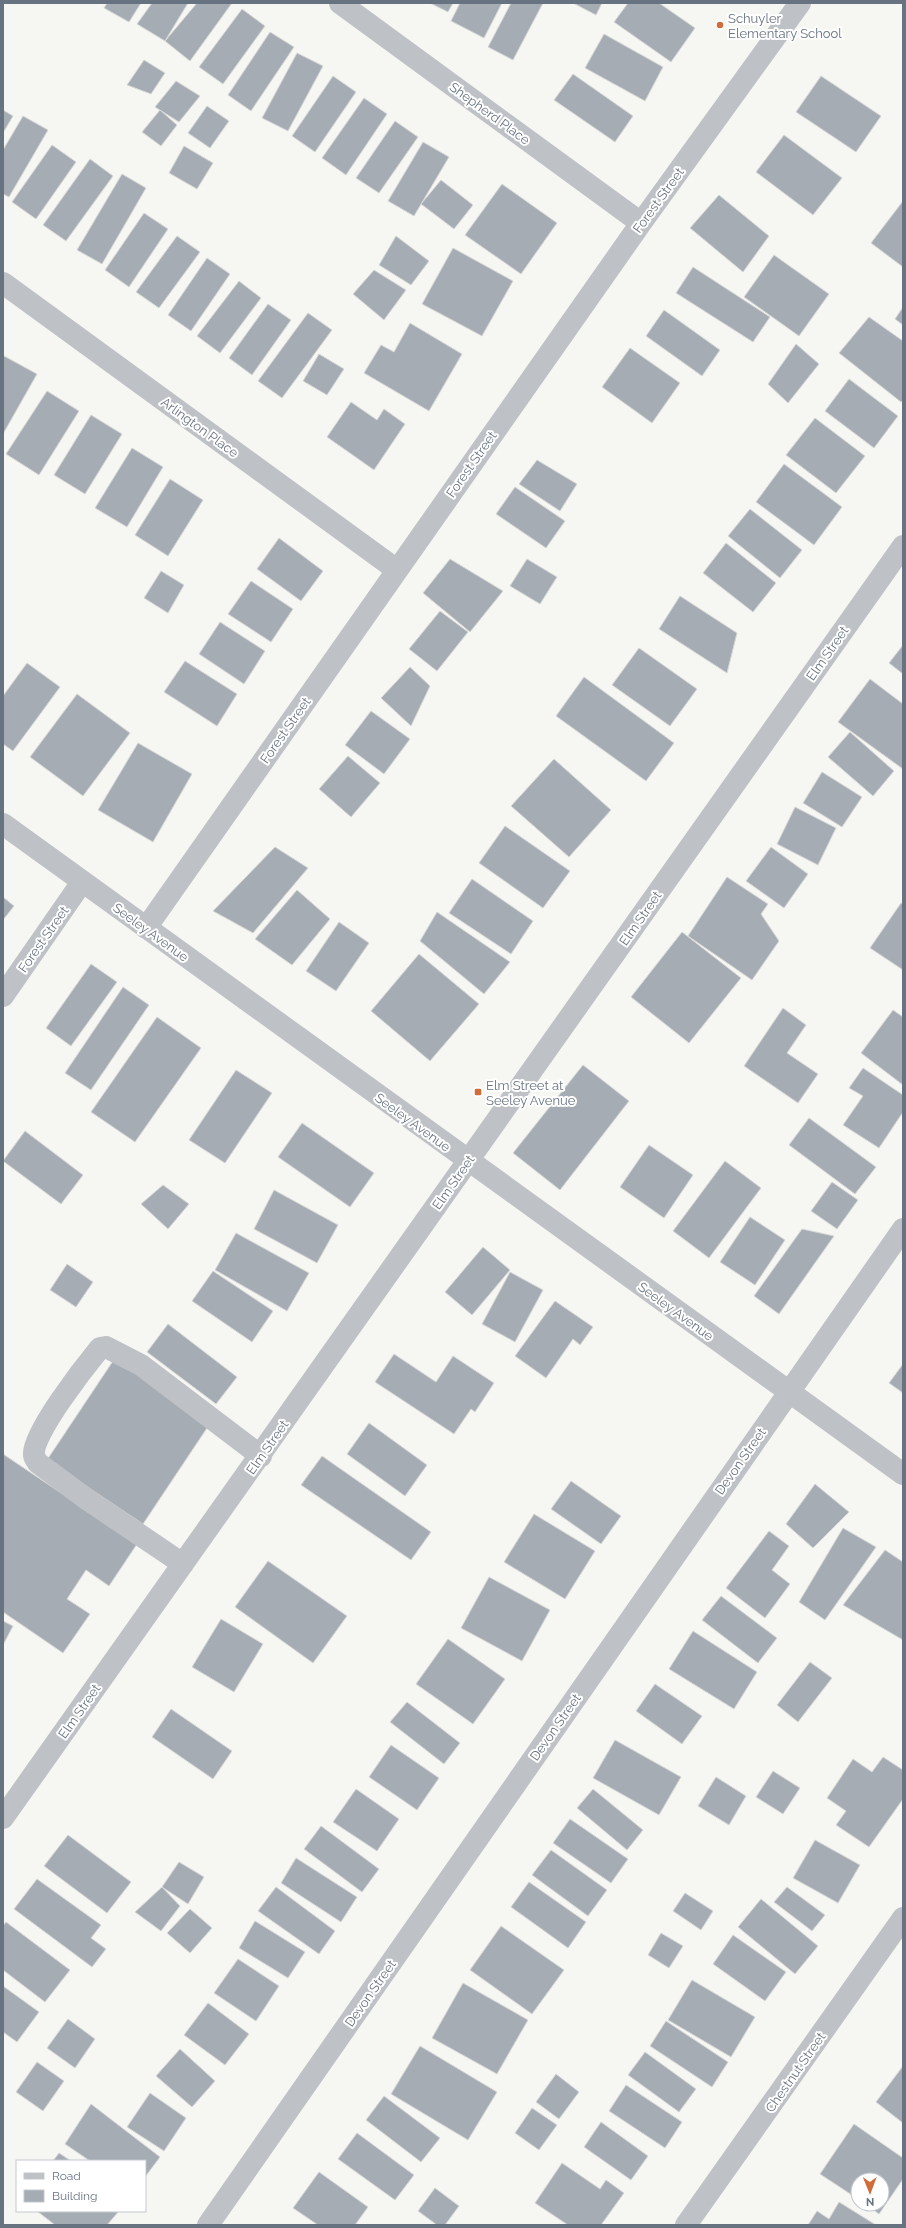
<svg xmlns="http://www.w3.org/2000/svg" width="906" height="2228" font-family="Raleway,sans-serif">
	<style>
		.building { fill: #a6acb3; stroke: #d7d7d6 }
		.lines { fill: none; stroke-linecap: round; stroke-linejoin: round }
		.minor { stroke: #bec1c5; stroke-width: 22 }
		.poi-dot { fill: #d16b38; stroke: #fff; stroke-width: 1.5 }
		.labels { text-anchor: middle; stroke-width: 4; stroke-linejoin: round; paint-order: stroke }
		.poi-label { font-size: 13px; fill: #687381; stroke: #fff; text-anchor: start }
		.street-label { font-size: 13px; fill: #687381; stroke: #fff }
	</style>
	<rect width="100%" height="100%" fill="#f6f6f3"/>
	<path class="building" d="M107,3H141L129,22L104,8Z
		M152,3H188L165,41L137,24Z
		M197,3H232L190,61L165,41Z
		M430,3H453L448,12Z
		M460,3H502L484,38L451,21Z
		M511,3H543L513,60L488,47Z
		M573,3H602L596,15Z
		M628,3H659L695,28L671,62L614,22Z
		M242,9L265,26L223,84L199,67Z
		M270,32L294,47L251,111L228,95Z
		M604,34L663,67L645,101L585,68Z
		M297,53L323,66L288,131L262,118Z
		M144,60L165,73L151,94L127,85Z
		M573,74L633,116L615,142L554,100Z
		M333,76L356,92L315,152L292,136Z
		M821,76L881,116L856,152L796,112Z
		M176,81L200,96L179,122L155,107Z
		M364,98L387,114L346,175L322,158Z
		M207,106L229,121L210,148L188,133Z
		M3,110L13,116L3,133Z
		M160,110L177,125L161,146L142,132Z
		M23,116L48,130L9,197L3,194V150Z
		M395,121L418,137L379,193L356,178Z
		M784,135L842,178L813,215L756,172Z
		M423,142L449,157L414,216L388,201Z
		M52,145L76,162L36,219L12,202Z
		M184,146L213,163L197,189L169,173Z
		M90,159L113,176L66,241L43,225Z
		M122,174L146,188L102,264L77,250Z
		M441,180L473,205L454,229L421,204Z
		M502,184L557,223L521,274L465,235Z
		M719,195L769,236L743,272L690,228Z
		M903,201V267L871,243Z
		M144,213L168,229L129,287L105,270Z
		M177,236L200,252L159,308L136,292Z
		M396,236L429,261L411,285L379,265Z
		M453,248L513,281L482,336L422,304Z
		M774,255L829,294L799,336L744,297Z
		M207,258L230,274L191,331L168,315Z
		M693,267L770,317L753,342L676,293Z
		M374,270L406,290L384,320L353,294Z
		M239,281L261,298L220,353L197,336Z
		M268,304L291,320L252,375L229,358Z
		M903,307V325L895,319Z
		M664,310L720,350L702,376L646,336Z
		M308,313L332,330L282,398L258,381Z
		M869,317L903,341V400L901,402L839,353Z
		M410,323L462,354L429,411L364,373L381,345L394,352Z
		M796,344L819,364L788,403L768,384Z
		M630,348L680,383L652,423L602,387Z
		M319,354L344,369L327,395L303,381Z
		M4,356L37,374L3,434V357Z
		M849,379L898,416L874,448L825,411Z
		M47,391L79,411L39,475L6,454Z
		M351,402L377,420L384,409L405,424L374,470L327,437Z
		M91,415L122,434L85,494L54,475Z
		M815,418L865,456L836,493L786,455Z
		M132,448L163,467L127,527L95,508Z
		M537,460L577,484L560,511L519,484Z
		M784,464L842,507L814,545L756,502Z
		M170,479L203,500L168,556L135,535Z
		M515,487L565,521L546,548L496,514Z
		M750,509L802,550L780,578L728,536Z
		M279,538L323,571L301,601L257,569Z
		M726,543L776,583L753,612L703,573Z
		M450,559L503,591L470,632L423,593Z
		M527,559L557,577L540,604L510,586Z
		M161,571L184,585L168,613L144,598Z
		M251,581L293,609L271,642L228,614Z
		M680,596L737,633L727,673L659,629Z
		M440,611L468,632L437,671L409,649Z
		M220,622L265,651L244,684L199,654Z
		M903,645V674L889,663Z
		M639,648L697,689L670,726L612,685Z
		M185,661L237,694L217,726L164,692Z
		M27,663L60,687L13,751L3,744V696Z
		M410,667L430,686L411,726L381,698Z
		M584,677L674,743L646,781L556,716Z
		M870,679L903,704V769L838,722Z
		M77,694L130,733L83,796L30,757Z
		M371,711L410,739L384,774L345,745Z
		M850,732L894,771L873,796L828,757Z
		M138,743L192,774L153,842L98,810Z
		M348,756L380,783L351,817L319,789Z
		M554,759L611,810L569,857L511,806Z
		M822,772L862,797L842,827L803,803Z
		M795,807L836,828L818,865L777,844Z
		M505,826L570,871L543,908L479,863Z
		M275,847L308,868L253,933L213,911Z
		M771,847L808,874L784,908L746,881Z
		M727,877L768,904L761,914L779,941L752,980L688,936Z
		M472,879L533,921L511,954L449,913Z
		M297,890L330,919L292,965L255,939Z
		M3,897L14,906L3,920Z
		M901,903L903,904V970L870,948Z
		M437,912L510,962L484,994L420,941Z
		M339,922L369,943L336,991L306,971Z
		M682,932L741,978L689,1043L631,997Z
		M419,954L479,1004L430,1061L371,1011Z
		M91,964L117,982L71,1046L46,1028Z
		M123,987L149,1005L91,1090L65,1073Z
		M783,1008L806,1025L787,1053L818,1074L798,1103L744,1066Z
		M893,1010L903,1017V1085L861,1053Z
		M157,1017L201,1048L135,1142L91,1112Z
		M583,1065L629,1101L560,1190L513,1153Z
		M863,1068L903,1095V1112L879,1148L843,1125L863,1096L849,1088Z
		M236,1070L272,1093L225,1163L189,1140Z
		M809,1118L876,1167L855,1194L789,1145Z
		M302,1123L374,1173L350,1207L278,1157Z
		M25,1131L83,1175L61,1204L3,1161Z
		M649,1145L693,1175L664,1218L620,1187Z
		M725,1161L761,1188L709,1258L673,1231Z
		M832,1182L858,1200L837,1229L811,1211Z
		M163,1185L189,1204L168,1229L141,1204Z
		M274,1190L338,1225L317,1263L254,1229Z
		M750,1217L785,1240L755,1285L720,1262Z
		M802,1229L834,1236L779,1314L754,1296Z
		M236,1233L309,1273L287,1311L215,1270Z
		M483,1247L510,1270L472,1315L445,1292Z
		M67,1264L93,1282L76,1307L50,1290Z
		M213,1271L273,1311L252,1342L192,1301Z
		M510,1272L543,1290L515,1342L482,1324Z
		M555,1301L593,1327L580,1345L573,1339L546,1378L515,1356Z
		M168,1324L237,1377L216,1404L147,1352Z
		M394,1354L436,1382L453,1356L494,1383L475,1412L471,1409L454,1434L375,1382Z
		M115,1358L211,1422L143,1524L47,1460Z
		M903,1364V1393L889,1383Z
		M369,1423L427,1465L405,1496L347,1454Z
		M3,1454L137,1544L109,1586L86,1570L67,1599L90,1614L63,1653L3,1612Z
		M322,1456L431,1532L411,1560L301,1485Z
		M571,1481L621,1516L601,1544L551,1509Z
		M815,1484L849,1512L813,1548L786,1524Z
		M534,1514L595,1551L565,1599L504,1562Z
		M843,1528L876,1547L825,1620L799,1602Z
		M769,1531L789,1546L772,1570L790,1584L765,1618L726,1588Z
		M885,1550L903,1562V1640L843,1605Z
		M268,1561L347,1616L313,1663L235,1607Z
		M489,1577L550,1610L522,1661L461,1628Z
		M721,1596L777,1638L758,1663L702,1620Z
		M221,1619L263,1644L234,1692L192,1667Z
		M3,1621L13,1626L3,1645Z
		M693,1631L757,1672L734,1709L669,1669Z
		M448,1639L505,1679L473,1724L416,1684Z
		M810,1662L832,1678L798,1722L777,1705Z
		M655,1684L702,1716L682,1744L636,1711Z
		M407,1702L460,1743L444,1764L390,1722Z
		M171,1709L232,1751L213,1779L152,1737Z
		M615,1740L681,1777L659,1815L593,1778Z
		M391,1745L439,1778L417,1810L369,1777Z
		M883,1757L903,1770V1799L869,1847L836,1825L846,1811L827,1798L853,1759L872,1772Z
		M773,1771L800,1788L783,1814L756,1797Z
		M716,1777L746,1796L729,1825L698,1806Z
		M356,1789L399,1819L377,1851L333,1822Z
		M593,1789L643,1830L627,1850L577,1808Z
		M570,1819L628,1859L611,1883L553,1843Z
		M321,1826L379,1869L362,1892L304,1849Z
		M68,1835L131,1882L107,1913L44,1866Z
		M815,1840L860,1865L838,1903L793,1878Z
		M551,1850L607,1890L588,1916L532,1875Z
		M296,1858L357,1897L341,1922L281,1883Z
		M179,1862L204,1877L188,1904L162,1887Z
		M37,1879L101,1925L91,1938L106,1949L92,1967L14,1909Z
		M529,1882L586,1922L568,1948L511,1907Z
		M162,1887L180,1906L161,1931L135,1912Z
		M276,1887L335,1931L319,1954L258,1911Z
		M787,1887L825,1915L812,1931L774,1902Z
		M685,1893L713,1911L701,1930L673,1911Z
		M761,1899L818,1946L795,1974L738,1927Z
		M190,1909L212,1928L190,1953L167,1933Z
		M255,1921L305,1952L288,1978L239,1948Z
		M6,1922L70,1970L45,2002L3,1970V1926Z
		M501,1926L564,1970L532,2014L470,1970Z
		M661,1933L683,1946L669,1968L648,1955Z
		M733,1935L786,1972L765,2001L713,1964Z
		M238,1959L279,1986L256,2021L214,1993Z
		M692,1980L755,2017L731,2057L668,2020Z
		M463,1983L528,2020L497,2074L432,2038Z
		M3,1986L39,2012L17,2042L3,2032Z
		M208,2003L249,2034L225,2065L184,2035Z
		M68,2019L95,2039L75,2068L47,2048Z
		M666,2021L728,2062L712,2087L650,2046Z
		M420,2046L497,2092L468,2140L391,2094Z
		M180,2049L215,2081L192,2107L156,2076Z
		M645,2052L696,2089L679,2112L628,2075Z
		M37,2062L64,2081L43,2111L16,2092Z
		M903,2066V2123L876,2102Z
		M556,2074L579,2092L559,2119L536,2102Z
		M626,2085L682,2122L665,2148L609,2111Z
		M150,2093L186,2118L164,2151L127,2127Z
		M384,2096L440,2138L421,2162L366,2120Z
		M91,2104L160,2157L145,2177V2161H90L65,2144Z
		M532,2108L557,2125L539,2150L515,2133Z
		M601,2122L648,2156L631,2180L584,2147Z
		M854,2124L903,2158V2179L879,2214L865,2204H882V2180H858V2199L820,2174Z
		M357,2133L414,2175L395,2200L338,2159Z
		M59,2153L71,2161H53Z
		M562,2163L600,2189L606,2180L624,2193L601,2225H568L535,2203Z
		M319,2172L368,2207L355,2225H318L293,2208Z
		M435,2188L459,2206L445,2225H437L418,2211Z
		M839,2202L876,2225H808L817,2211L829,2219Z
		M37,2211H119L107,2225H55Z"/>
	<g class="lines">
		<path class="minor" d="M340,3L641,223
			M3,283L397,570
			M3,824L903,1474
			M146,928L641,223L800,3
			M3,996L82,882
			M183,1564L88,1500L38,1463C37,1461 34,1458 34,1455C31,1435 86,1365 100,1348L106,1347L141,1365L261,1456
			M3,1818L903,546
			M208,2225L903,1229
			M686,2225L903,1918"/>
	</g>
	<g class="poi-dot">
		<circle cx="720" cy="25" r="4"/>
		<rect x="474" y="1088" width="8" height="8" rx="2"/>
	</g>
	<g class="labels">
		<g class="poi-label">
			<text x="728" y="23">Schuyler<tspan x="728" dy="15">Elementary School</tspan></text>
			<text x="486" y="1090">Elm Street at<tspan x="486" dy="15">Seeley Avenue</tspan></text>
		</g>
		<g class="street-label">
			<text transform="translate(490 113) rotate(36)" y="5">Shepherd Place</text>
			<text transform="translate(658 200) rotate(-54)" y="5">Forest Street</text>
			<text transform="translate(200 427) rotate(36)" y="5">Arlington Place</text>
			<text transform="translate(471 464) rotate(-55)" y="5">Forest Street</text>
			<text transform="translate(827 653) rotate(-55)" y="5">Elm Street</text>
			<text transform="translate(285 730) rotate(-55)" y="5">Forest Street</text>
			<text transform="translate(640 918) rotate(-55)" y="5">Elm Street</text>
			<text transform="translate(151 932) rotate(36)" y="5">Seeley Avenue</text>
			<text transform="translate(43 939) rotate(-55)" y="5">Forest Street</text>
			<text transform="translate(413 1122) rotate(36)" y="5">Seeley Avenue</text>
			<text transform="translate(453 1182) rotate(-55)" y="5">Elm Street</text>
			<text transform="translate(676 1311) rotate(36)" y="5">Seeley Avenue</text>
			<text transform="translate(267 1447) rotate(-55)" y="5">Elm Street</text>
			<text transform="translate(740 1461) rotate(-55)" y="5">Devon Street</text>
			<text transform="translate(79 1711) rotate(-55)" y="5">Elm Street</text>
			<text transform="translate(555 1727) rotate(-55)" y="5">Devon Street</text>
			<text transform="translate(370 1993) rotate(-55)" y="5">Devon Street</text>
			<text transform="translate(795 2072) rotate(-55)" y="5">Chestnut Street</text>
		</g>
	</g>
	<rect width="906" height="2228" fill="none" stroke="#687381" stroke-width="8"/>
	<rect x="16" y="2160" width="130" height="52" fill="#ffffff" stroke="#c3c7cd"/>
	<rect x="24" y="2173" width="20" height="6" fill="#bec1c5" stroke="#c3c7cd"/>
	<text x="52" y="2180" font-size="12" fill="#687381">Road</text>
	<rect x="24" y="2190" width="20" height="12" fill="#a6acb3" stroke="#c3c7cd"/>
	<text x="52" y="2200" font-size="12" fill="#687381">Building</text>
	<g transform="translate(870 2192) rotate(179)"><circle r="19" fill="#ffffff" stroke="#c3c7cd"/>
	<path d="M0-3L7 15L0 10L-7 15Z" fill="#d16b38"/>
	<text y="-6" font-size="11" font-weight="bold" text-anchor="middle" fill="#687381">N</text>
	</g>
</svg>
